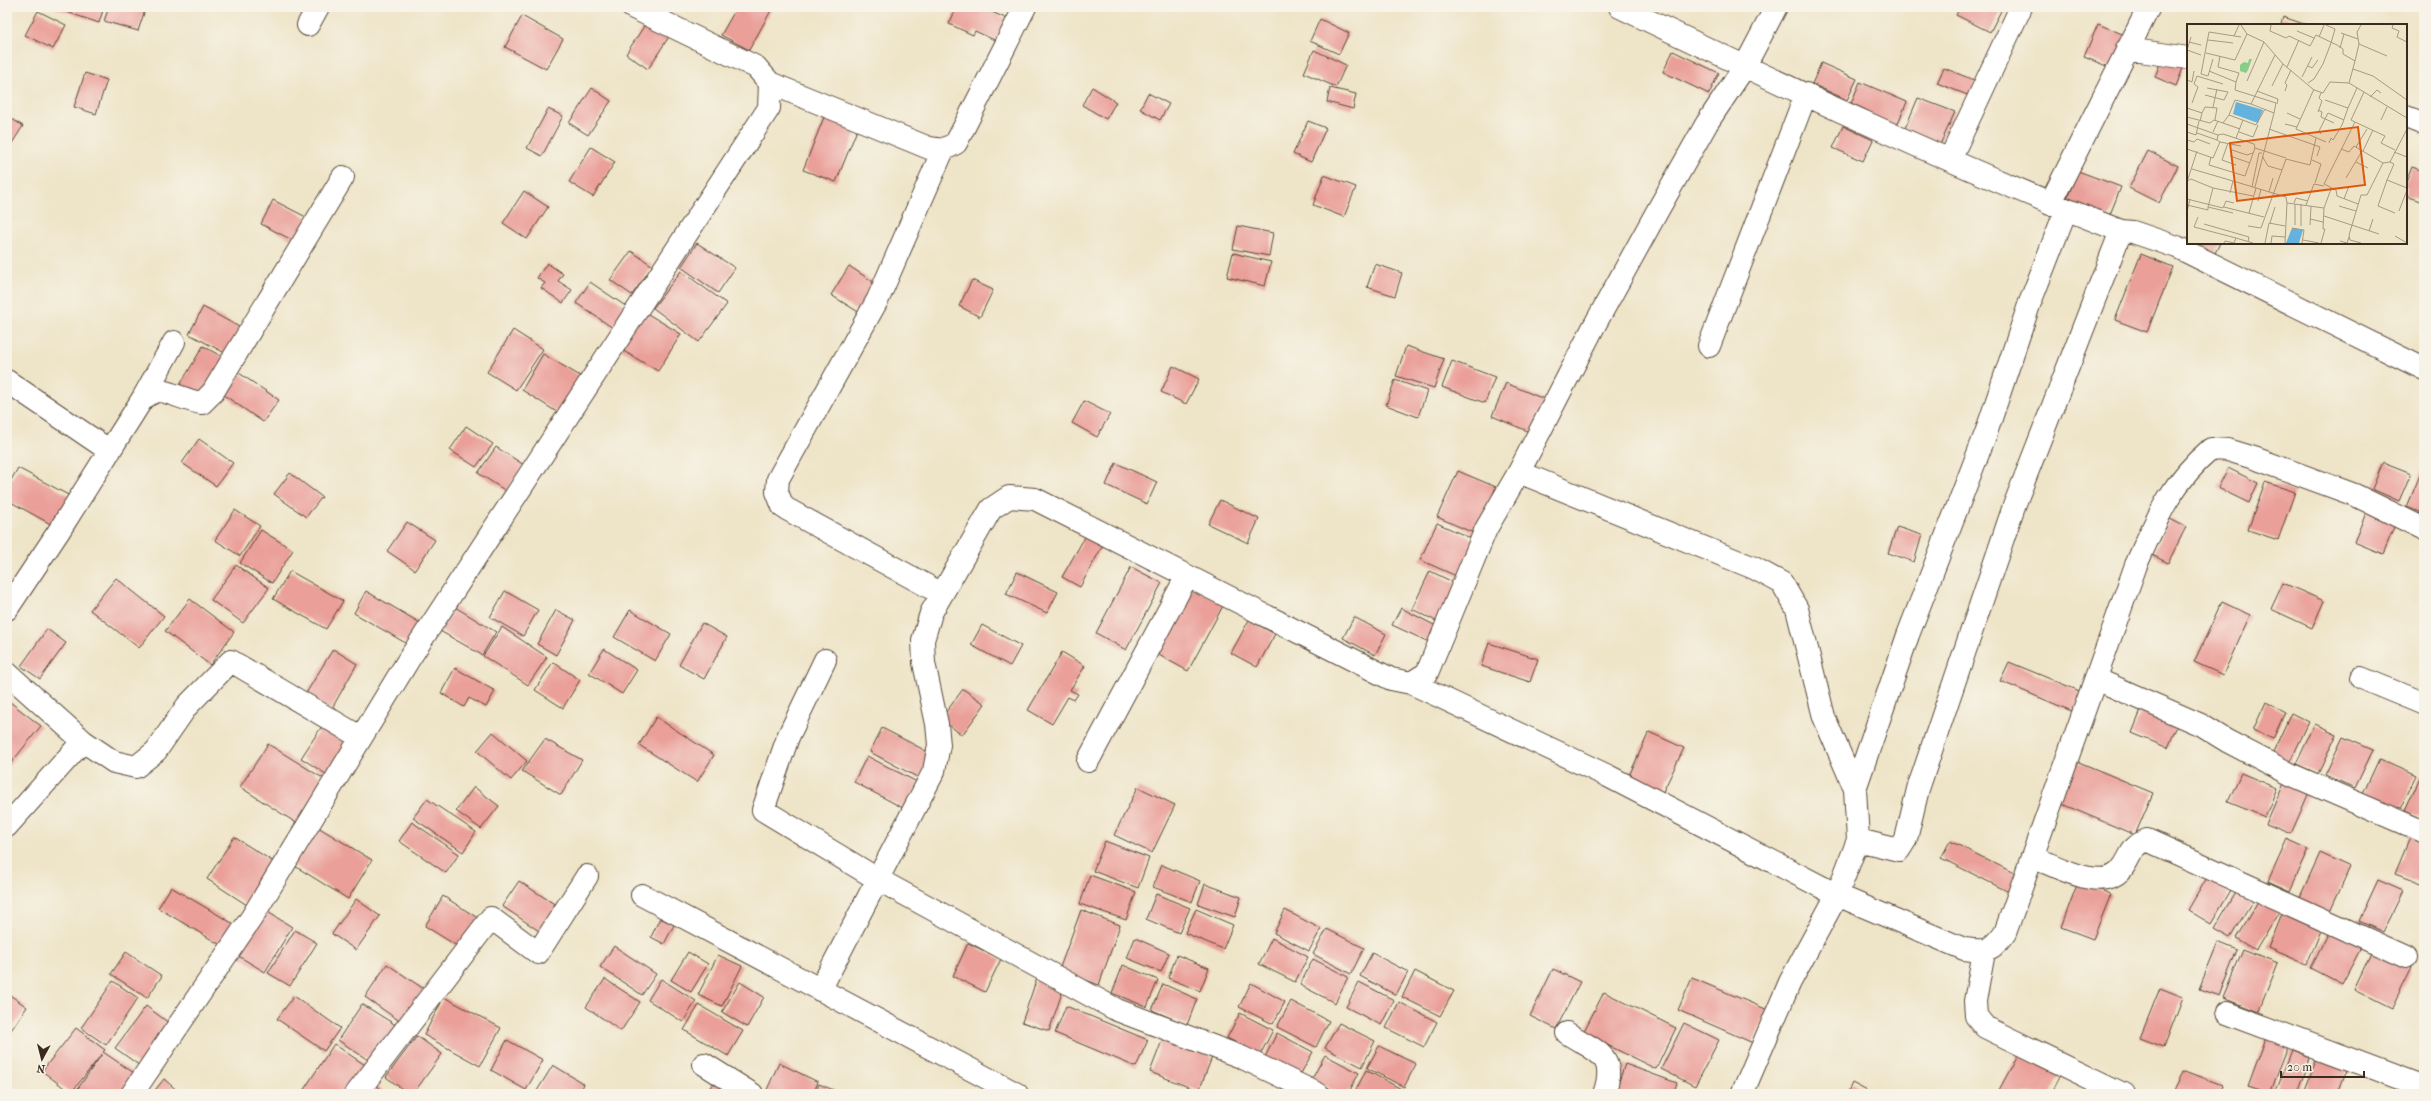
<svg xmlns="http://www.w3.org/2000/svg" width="2431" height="1101" font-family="'IM FELL French Canon',serif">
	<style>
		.building { fill: #ea9f99 }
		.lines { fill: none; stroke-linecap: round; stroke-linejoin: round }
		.minor-casing { stroke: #564637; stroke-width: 24 }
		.minor { stroke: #fff; stroke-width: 22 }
		.inset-road { fill: none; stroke: #a69a83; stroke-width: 1 }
		.view { fill: #df570d; fill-opacity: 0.15; stroke: #df570d; stroke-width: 2 }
		.inset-edge { fill: none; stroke: #3b2a1e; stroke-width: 2 }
	</style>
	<rect width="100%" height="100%" fill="#f7f3e8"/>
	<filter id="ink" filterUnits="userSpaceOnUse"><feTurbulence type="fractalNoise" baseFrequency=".025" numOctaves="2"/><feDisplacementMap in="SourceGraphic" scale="8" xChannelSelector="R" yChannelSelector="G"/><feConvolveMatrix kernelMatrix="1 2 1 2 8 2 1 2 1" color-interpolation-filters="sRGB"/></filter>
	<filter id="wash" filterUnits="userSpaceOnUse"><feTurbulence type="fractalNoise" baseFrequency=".012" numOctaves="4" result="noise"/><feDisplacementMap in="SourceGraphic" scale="16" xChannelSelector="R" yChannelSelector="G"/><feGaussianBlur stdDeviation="0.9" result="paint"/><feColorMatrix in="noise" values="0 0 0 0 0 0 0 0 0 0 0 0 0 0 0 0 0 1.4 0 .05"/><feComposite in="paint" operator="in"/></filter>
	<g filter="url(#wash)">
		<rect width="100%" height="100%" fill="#eee4c7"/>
		<g id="blocks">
			<path class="building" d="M52,7H104L99,23Z
				M109,7H146L138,31L104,21Z
				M737,7H773L749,50L721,35Z
				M957,7H981L1014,22L1003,44L975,31L973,35L949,24Z
				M1960,7H2003L1990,32L1956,15Z
				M38,11L66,25L53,49L25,35Z
				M522,16L563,39L546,69L505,47Z
				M2283,17L2307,25H2281Z
				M1320,19L1349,33L1339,54L1310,41Z
				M648,20L670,35L648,69L626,54Z
				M2098,24L2127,36L2114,69L2084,57Z
				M1314,50L1346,65L1336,87L1304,73Z
				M1673,51L1719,73L1709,94L1663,72Z
				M2163,55L2185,63L2176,86L2155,77Z
				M1821,63L1857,79L1847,100L1812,84Z
				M1944,68L1976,81L1970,96L1937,83Z
				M85,73L107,80L96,114L74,107Z
				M1860,82L1907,102L1895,130L1848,110Z
				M1092,87L1116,102L1106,119L1082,105Z
				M592,88L611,101L588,135L569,123Z
				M1330,88L1356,94L1353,109L1327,102Z
				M1148,93L1169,104L1160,120L1140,109Z
				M1918,98L1955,112L1938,149L1904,131Z
				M548,109L563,116L542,156L527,148Z
				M826,112L859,125L836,182L803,170Z
				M7,116L23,126L7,151Z
				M1308,121L1326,128L1311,162L1293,154Z
				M1843,126L1873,140L1863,161L1833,148Z
				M591,147L615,162L593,197L569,182Z
				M2148,151L2178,166L2159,203L2129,188Z
				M2412,167L2424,171V202L2406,196V182Z
				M2078,171L2121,187L2109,217L2066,201Z
				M1324,175L1356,187L1344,217L1313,205Z
				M524,191L548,207L527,239L503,223Z
				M273,200L308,218L296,242L261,224Z
				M1238,226L1273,233L1269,256L1233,249Z
				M697,243L735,268L718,293L681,267Z
				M2194,243H2220L2212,259L2191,249Z
				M631,251L653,266L632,295L610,280Z
				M1233,253L1271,262L1265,286L1227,277Z
				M2141,254L2173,267L2147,332L2115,320Z
				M547,263L563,274L558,281L572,290L563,303L541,288L545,283L537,278Z
				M1375,264L1402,273L1395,296L1367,287Z
				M849,266L878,285L860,313L831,295Z
				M681,271L727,304L699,342L653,308Z
				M972,280L993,290L980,317L959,306Z
				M590,282L627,307L613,328L576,303Z
				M203,307L241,328L227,354L189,334Z
				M643,311L681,334L658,371L620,349Z
				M513,330L543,349L516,390L487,372Z
				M203,346L226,359L203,399L180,385Z
				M1406,346L1444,359L1434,388L1396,376Z
				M543,354L582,377L560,414L522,390Z
				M1452,361L1495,377L1485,403L1442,387Z
				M1173,366L1199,379L1186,404L1161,392Z
				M233,369L279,400L263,422L218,391Z
				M1395,380L1427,391L1418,417L1386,405Z
				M1506,383L1546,400L1532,433L1492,416Z
				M1084,401L1110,414L1097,437L1072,423Z
				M466,426L493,444L476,467L450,450Z
				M199,439L233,463L216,486L182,463Z
				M496,447L524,465L506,491L478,473Z
				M2383,462L2411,473L2399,501L2372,489Z
				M1116,463L1157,482L1147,504L1106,485Z
				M2424,465V514L2407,507Z
				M18,468L72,497L56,527L7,500V487Z
				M2228,468L2258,483L2249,503L2218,488Z
				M1458,471L1496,487L1476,534L1437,517Z
				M290,473L322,497L306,517L274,494Z
				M2265,482L2295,492L2278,540L2248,530Z
				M1220,500L1259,519L1248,543L1208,524Z
				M2368,508L2397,520L2383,554L2354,542Z
				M235,510L260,526L240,556L215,540Z
				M2170,519L2186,527L2168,563L2152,555Z
				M407,522L435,540L415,570L387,551Z
				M1437,523L1477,541L1461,578L1420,560Z
				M1897,527L1922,535L1914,562L1888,553Z
				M261,530L293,550L272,583L240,563Z
				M1086,535L1103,545L1080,587L1062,577Z
				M236,565L269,588L243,623L211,600Z
				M1131,567L1162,583L1126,650L1096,633Z
				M290,571L343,601L326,629L273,599Z
				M1430,571L1459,585L1440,623L1412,609Z
				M1017,572L1058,592L1047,613L1006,594Z
				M116,578L164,616L139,648L90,610Z
				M2283,583L2324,601L2312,628L2271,609Z
				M1193,588L1224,604L1188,671L1157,654Z
				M366,591L422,624L409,645L354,613Z
				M505,591L538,610L523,636L490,617Z
				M190,599L234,632L210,665L165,631Z
				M2222,602L2250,615L2223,675L2194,662Z
				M455,607L496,632L482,655L440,631Z
				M1401,608L1438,627L1431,643L1392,625Z
				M556,610L575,620L556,655L537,644Z
				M630,610L671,634L655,661L614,637Z
				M1354,617L1386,634L1375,655L1343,638Z
				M1249,620L1275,634L1257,667L1231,653Z
				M702,623L727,637L704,679L679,665Z
				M982,625L1021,646L1010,666L971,645Z
				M502,627L547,657L528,685L483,656Z
				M47,629L66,643L40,679L21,666Z
				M1489,643L1538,659L1530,682L1481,666Z
				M333,649L357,664L331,710L305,695Z
				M604,649L637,670L622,694L589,673Z
				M1062,652L1085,666L1070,690L1078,694L1074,700L1068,697L1052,724L1028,710Z
				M553,662L580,680L563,708L535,690Z
				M2009,662L2082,692L2074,712L2000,681Z
				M455,668L495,691L486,707L469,698L464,707L441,693Z
				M963,689L985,704L962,735L941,719Z
				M10,702L41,726L7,768V705Z
				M2266,702L2285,712L2273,739L2253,730Z
				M2142,708L2178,723L2168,748L2132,733Z
				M2291,713L2309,722L2290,762L2272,754Z
				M656,717L714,755L697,782L639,745Z
				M2315,724L2337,734L2318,774L2296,764Z
				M322,726L350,744L329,776L301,758Z
				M882,728L932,754L919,778L870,752Z
				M493,732L527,761L511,780L477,751Z
				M1649,732L1684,748L1661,796L1627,780Z
				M2343,737L2373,750L2355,788L2325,775Z
				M545,739L582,760L561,795L522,771Z
				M268,744L329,782L301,826L240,787Z
				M867,756L919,783L905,809L854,782Z
				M2379,759L2416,776L2400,810L2363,794Z
				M2074,760L2153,793L2135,835L2057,802Z
				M2241,773L2277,788L2265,817L2228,802Z
				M2421,776L2424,777V820L2405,811Z
				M2285,780L2310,790L2291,834L2266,824Z
				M474,787L499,806L481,829L456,811Z
				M1138,787L1175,805L1152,853L1114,835Z
				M427,799L476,832L463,852L413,818Z
				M412,822L459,854L446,873L399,841Z
				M313,824L372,860L348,899L290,863Z
				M2411,835L2424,840V885L2395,874Z
				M234,837L274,862L247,905L207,879Z
				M2287,839L2309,849L2290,891L2268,881Z
				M1105,841L1149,858L1138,888L1093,871Z
				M1950,841L2020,876L2011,893L1941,858Z
				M2320,853L2350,867L2329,913L2299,899Z
				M1162,865L1200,881L1192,902L1153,887Z
				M1090,875L1136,892L1126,920L1080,904Z
				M2208,876L2231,890L2211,924L2188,910Z
				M2378,880L2403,891L2383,932L2359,921Z
				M519,881L559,907L542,933L502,906Z
				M2078,882L2111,894L2093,939L2061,927Z
				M1205,884L1241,897L1235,917L1198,904Z
				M171,887L237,926L224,947L158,908Z
				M2237,890L2253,900L2230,938L2214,929Z
				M2263,893L2283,905L2256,950L2236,938Z
				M1156,894L1190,908L1179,933L1146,919Z
				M443,896L481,920L462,949L425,926Z
				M356,899L380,916L356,950L332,934Z
				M263,909L292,927L265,972L235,954Z
				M1196,909L1233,925L1223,949L1185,933Z
				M1081,910L1120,925L1099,985L1059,970Z
				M1285,910L1321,929L1309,951L1274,933Z
				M2283,911L2322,928L2307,965L2268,948Z
				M660,918L674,925L664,944L651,937Z
				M2331,928L2363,944L2342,984L2311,968Z
				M1327,929L1364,948L1351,974L1313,954Z
				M295,930L317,943L290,986L268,973Z
				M1135,938L1169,953L1161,972L1127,958Z
				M1272,938L1308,957L1295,982L1259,964Z
				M2218,942L2237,950L2219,996L2199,989Z
				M968,943L1001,959L985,992L953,976Z
				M614,946L656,974L642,995L600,967Z
				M2243,949L2278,963L2259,1012L2223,998Z
				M2373,949L2412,968L2392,1008L2354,989Z
				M126,952L162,976L147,998L111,974Z
				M688,952L708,964L691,992L671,980Z
				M1372,953L1408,972L1396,995L1360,976Z
				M718,955L742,966L722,1006L698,995Z
				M1177,955L1209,968L1200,991L1168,978Z
				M1313,959L1348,977L1335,1003L1300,985Z
				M387,964L424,989L401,1022L365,997Z
				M1123,965L1158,980L1147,1007L1112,993Z
				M1553,969L1580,982L1556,1029L1530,1016Z
				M1415,971L1454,991L1440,1016L1402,997Z
				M1037,978L1064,987L1049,1031L1022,1022Z
				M1692,978L1768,1010L1753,1043L1678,1010Z
				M605,979L640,1002L621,1031L586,1007Z
				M661,979L696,1001L683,1022L648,1000Z
				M113,981L138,998L106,1045L81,1028Z
				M740,982L764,997L747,1027L722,1012Z
				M1359,982L1394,1000L1381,1025L1346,1007Z
				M1251,983L1285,1002L1273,1024L1239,1007Z
				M1163,984L1197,999L1187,1025L1152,1010Z
				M2160,988L2183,997L2164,1047L2140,1038Z
				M1604,992L1676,1028L1656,1069L1583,1033Z
				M7,993L27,1007L7,1036Z
				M294,996L340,1028L324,1051L277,1019Z
				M444,997L501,1028L480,1066L424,1035Z
				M1291,1001L1329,1021L1316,1047L1277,1027Z
				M1399,1002L1437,1022L1424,1047L1386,1028Z
				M362,1004L399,1027L374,1064L338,1040Z
				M699,1005L743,1031L728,1056L684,1030Z
				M146,1006L173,1026L143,1068L115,1048Z
				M1066,1006L1148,1040L1136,1067L1055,1033Z
				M1240,1013L1273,1030L1260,1055L1227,1038Z
				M1339,1023L1375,1041L1362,1067L1325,1048Z
				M1684,1023L1719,1040L1695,1086L1661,1069Z
				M76,1028L105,1050L103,1052L137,1075L124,1094H74L102,1054L71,1093L42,1071Z
				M1277,1033L1313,1052L1300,1075L1265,1057Z
				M417,1036L442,1054L413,1094H409L386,1077Z
				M1163,1038L1212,1057L1199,1091L1150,1072Z
				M2266,1038L2288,1046L2270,1094L2248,1087Z
				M507,1040L543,1060L526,1090L491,1070Z
				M334,1044L368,1067L349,1094H301Z
				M1379,1046L1416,1064L1404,1087L1367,1068Z
				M2292,1050L2311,1057L2297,1094H2275Z
				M2019,1053L2060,1075L2050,1094H2007L1999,1090Z
				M1325,1055L1359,1073L1348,1094H1340L1312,1079Z
				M2317,1059L2347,1070L2338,1094H2303Z
				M779,1063L818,1082L813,1094H765Z
				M1625,1064L1677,1083L1673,1094L1615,1093Z
				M553,1065L584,1084L579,1094H535Z
				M1366,1070L1403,1090L1401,1094H1354Z
				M2183,1070L2222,1085L2219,1094H2173Z
				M164,1079L181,1094H152Z
				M714,1081L737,1094H706Z
				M372,1082L387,1094H363Z
				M1852,1083L1873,1094H1847Z
				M819,1084L843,1094H815Z
				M598,1090L603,1094H595Z"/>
		</g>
	</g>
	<g filter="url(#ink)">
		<use href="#blocks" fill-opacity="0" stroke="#564637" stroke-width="1"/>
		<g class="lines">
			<g class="minor-casing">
				<path id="minor" d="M1620,7C1785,86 1951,165 2121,231L2133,232L2177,247L2424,369
					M308,25L318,7
					M2127,49L2188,58
					M770,83L929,148L943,150L956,143L1025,7
					M2406,117L2424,124
					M1950,159L2021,7
					M2050,204L2149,7
					M1709,346L1806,94
					M7,381L110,451
					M143,398L174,342
					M1519,472L1754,568L1782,583L1797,609L1824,717L1855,789
					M942,594L783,507L777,492L778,479L878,299L943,150
					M7,609L59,531L143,398C147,396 153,392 158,391C167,390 189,402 202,403L213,392L343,177
					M825,660L788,737L763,810L879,880L1117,1010L1241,1057L1318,1094
					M7,673L83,741L114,762L136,767L156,751L187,706L231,661L360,737
					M2361,678L2424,704
					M2096,679L2201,725L2227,741L2292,775L2424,832
					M1411,683L1608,776L1837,895L1964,949C1987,952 1991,952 2005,933L2136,565C2157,518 2170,484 2211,449L2228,450L2257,459L2355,495L2424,529
					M1088,761L1187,576
					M7,826L83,741
					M1858,840L1899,850L1906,839L1918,789L2014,506L2121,231
					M2032,857C2055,865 2100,892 2120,871C2132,858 2128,848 2147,840L2406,957
					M642,895L1017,1094
					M1984,952L1975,1001L1976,1016L1985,1027L2123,1094
					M820,990L934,771L939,745L937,724L924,663L923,640L931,613L991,509L1009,497L1035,499L1391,679L1411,683L1427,673L1486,529L1519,472L1593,328L1659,208L1707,123L1745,66L1776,7
					M2227,1013L2424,1087
					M1567,1033C1596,1052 1618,1054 1604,1094
					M704,1064L752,1094
					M132,1094L252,917L409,659L769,108L770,83L756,67L632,7
					M356,1094L491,918L538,953L587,876
					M1742,1094L1790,982L1837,895L1858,840L1855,789L1908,635L1986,433L2029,305L2066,210"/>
			</g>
			<use href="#minor" class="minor"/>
		</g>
	</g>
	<g transform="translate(2187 24)">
		<rect width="220" height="220" fill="#eee4c7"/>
		<path d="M62,35H65L61,46L59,49L53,47V41L57,38L61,39Z" fill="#87ce89"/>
		<path d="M49,78L76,86L71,99L46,90ZM105,204L116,206L112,219H99Z" fill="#63b3de"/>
		<path class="inset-road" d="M54,1L60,10L77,18L96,40L127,66L136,69L143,58L162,59L220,94M84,1L83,7L99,14L102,12L123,22L129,11L150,21L156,25V30L168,37M206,1L205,4L212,7L210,13L220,18M110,7L127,14M154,9L171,15M47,12L52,1M132,13L137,1M21,16L46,19M2,18L14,21M172,20L200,32M153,24L157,10M0,26L14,31M0,26L4,13M19,29L48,36L60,10M33,32L31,43L52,49L49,58M26,35L21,52L14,50L22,8L54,13M121,42L125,44L131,36M100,43L112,16M166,45L186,52L220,76M22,47L49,58L48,66L89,79L87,89M115,53L125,33M0,56L5,58L7,47M60,57L77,18M121,59L127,55L136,40L144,19L148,5L139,1M162,59L168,37L172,20L170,8L174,1M85,62L96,40M127,65L109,105L139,118M70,67L91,75L90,80M98,67L100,61L98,59L104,46M18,71L37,76L41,68L20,64M183,73L190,66L194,69M138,76L161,84L170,64M5,79L11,63L7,60L10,52L36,60M64,80L48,76L42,91L69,101L78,85M26,83L30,65M0,84L15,89L13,97M131,86L135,88L134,93L147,99M131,88L135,77L132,74L134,69M15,89L18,83L30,84L28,96M100,89L113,95M0,93L23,99L27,96L36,99L42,91M194,96L200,83M168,98L198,112L194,119L208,126M36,99L53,105M0,100L31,111L30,116L33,118L26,134L0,125M98,100L110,103M82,105L133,123L130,132M0,108L9,111L12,97M26,108L31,97M52,108L66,113L71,101M10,109L30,116M134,110L132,107L141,89L157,96M31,111L36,110L67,120L68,124M49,114L56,96M0,116L7,118L10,115L23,120M33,118L54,122M41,119L35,136L49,141M142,119L144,114L146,116L155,101L161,84M169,123L180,105M154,125L162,128L167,122L196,139M45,126L60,131L66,129M176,127L186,106M207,128L220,133M43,132L63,139M75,132L81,142L95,146M24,133L22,141L58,152L68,124L99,134M125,136L134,140L128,159M169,138L181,144M203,138L207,140L200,156L220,164M5,145L46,157L43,169M159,154L175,127M1,155L10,127M200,156L191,182L208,189M0,157L4,155L26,164L66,172M46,157L99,173L100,179M65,163L72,129H75M68,163L87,89L64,80L88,31M26,164L21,183L46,189M82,168L86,154M0,175L36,184L39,177L47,179M157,175L162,162M71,177L74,165M107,179L109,174L121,177M171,180L150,172L149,166L137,160L168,98L164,96L177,68M0,181L21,186V183M119,181L127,160L137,162M152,182L169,187M37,183L77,193M137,184L144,165M212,187L220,166M0,188L3,175M62,189L69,164M137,192L192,210M11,193L7,203L49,214M123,195L136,198M83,199L88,183M17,200L62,213L61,218M108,201V180M123,201L124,182M61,202L74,204L99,135L123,141L129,114M114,202V180M105,204L117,206L115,219M182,207L186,195M208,212L220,219M116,216L132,219M153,217L160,219L162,213M37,219L38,217L47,219L49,214L66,219M78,219L82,199L98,202M84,219L85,212L98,213M98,219L100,179L137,184L136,205H138L134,219M174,219L163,216L162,211L174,171H180L196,139L203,138L220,105"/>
		<path class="view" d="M171,103L178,161L50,177L43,119Z"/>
		<rect width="220" height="220" class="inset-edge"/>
	</g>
	<rect width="2431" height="1101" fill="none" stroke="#f7f3e8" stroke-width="24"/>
	<g transform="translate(42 1059) rotate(187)" stroke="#f7f3e8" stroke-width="3" paint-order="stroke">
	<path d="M0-3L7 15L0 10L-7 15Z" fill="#3b2a1e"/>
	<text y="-6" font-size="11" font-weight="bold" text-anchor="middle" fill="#3b2a1e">N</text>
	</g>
	<path d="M2281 1071v6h83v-6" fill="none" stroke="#3b2a1e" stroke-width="2"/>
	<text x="2287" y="1071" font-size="12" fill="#3b2a1e" stroke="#f7f3e8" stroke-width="3" paint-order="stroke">20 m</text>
</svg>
